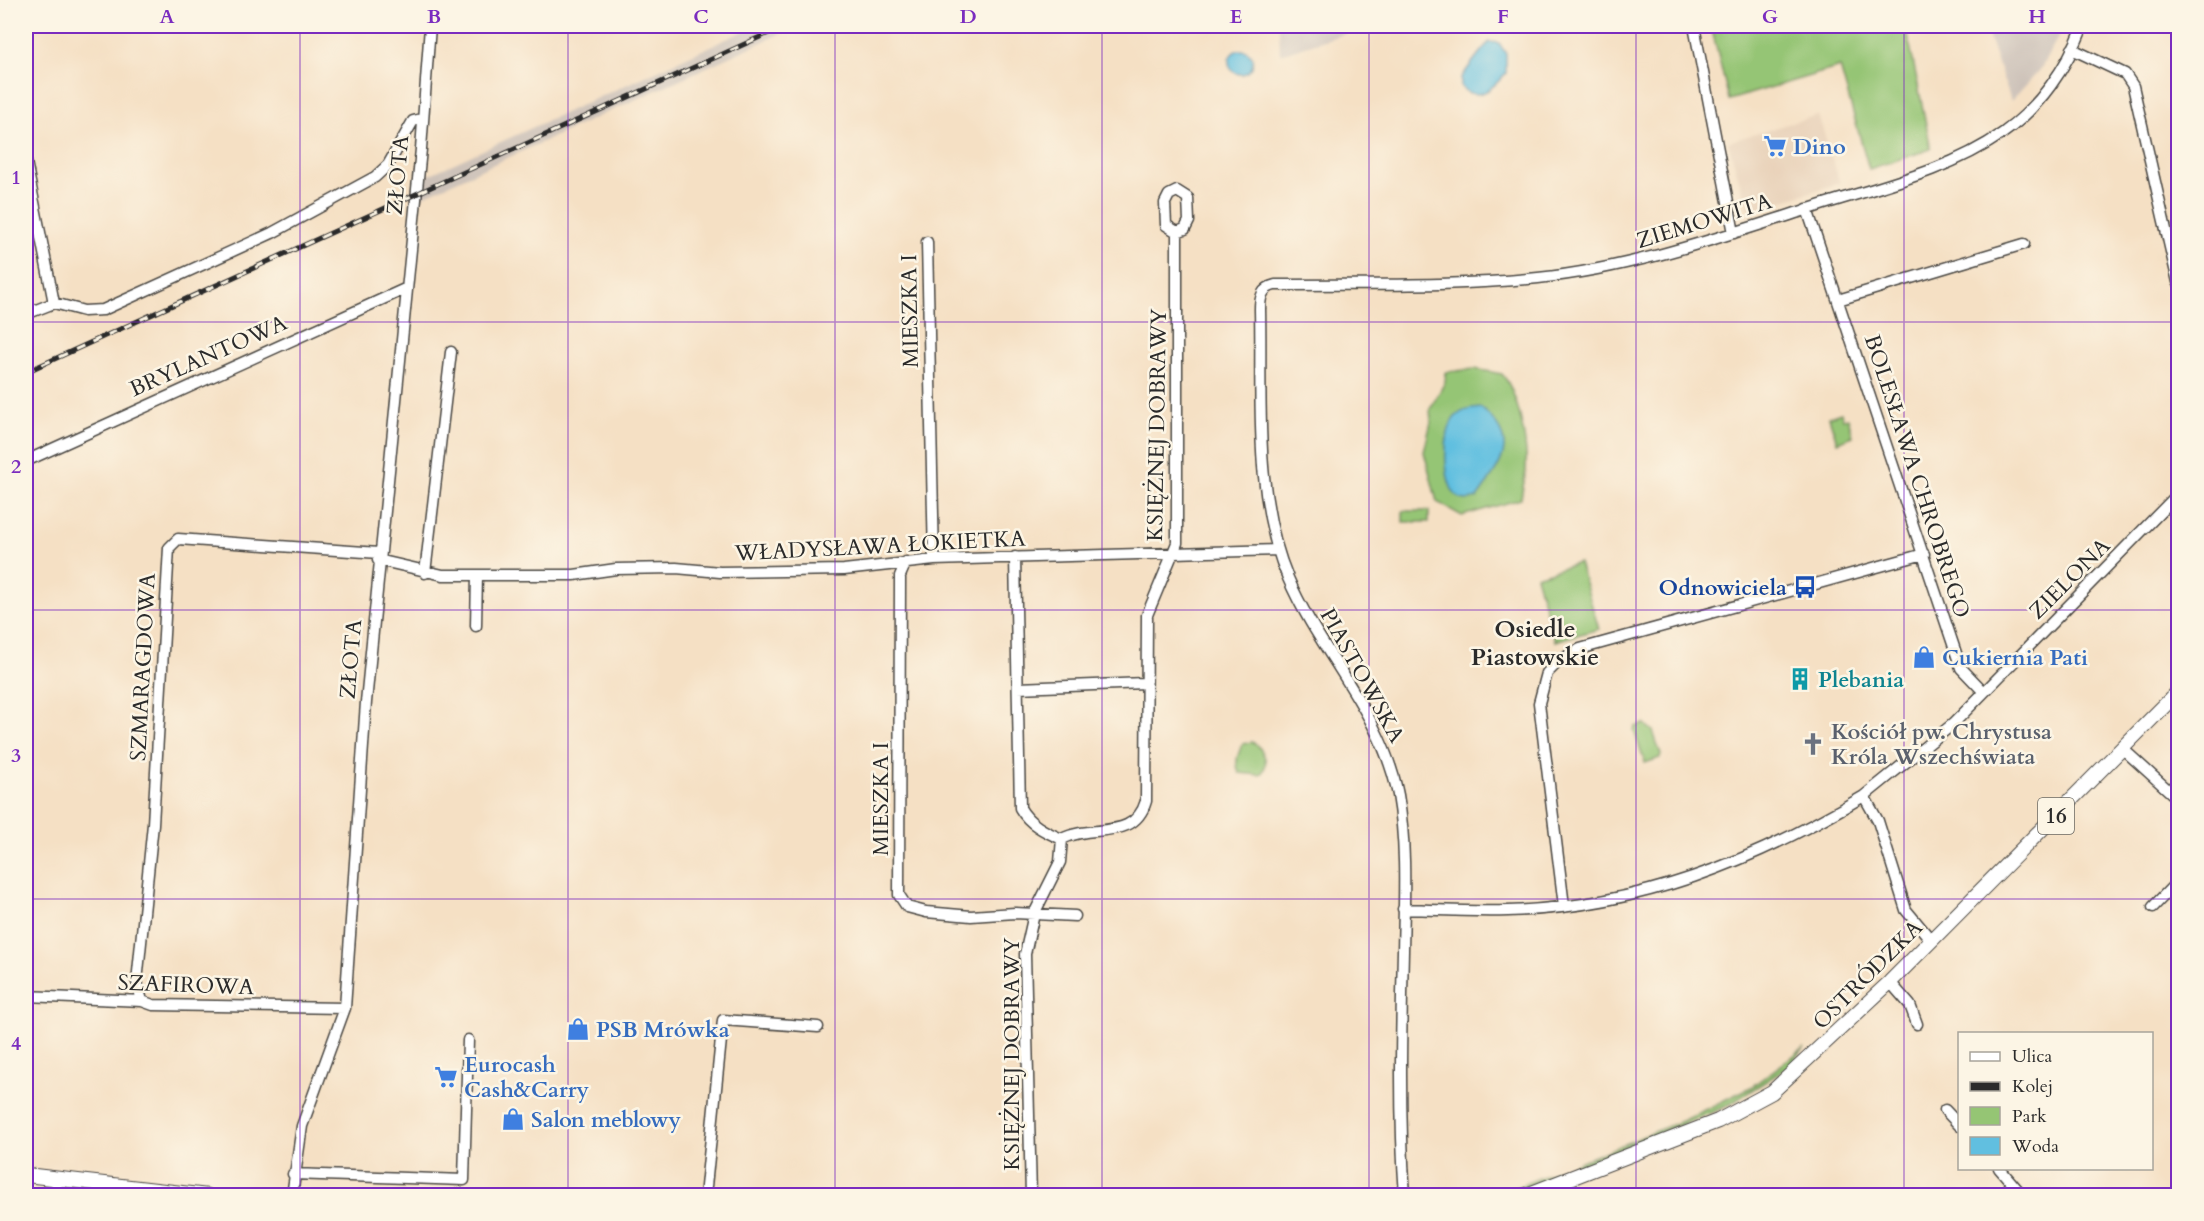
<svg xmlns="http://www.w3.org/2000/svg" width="2204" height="1221" font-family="Cardo,serif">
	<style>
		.built { fill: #e7cfb6 }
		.industrial { fill: #cdc2b9 }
		.green { fill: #95c574; stroke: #607850; stroke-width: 1.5 }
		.water { fill: #61bfe0; stroke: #467586; stroke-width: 1.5 }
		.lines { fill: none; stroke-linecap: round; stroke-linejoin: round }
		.minor-casing { stroke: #494642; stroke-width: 13 }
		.major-casing { stroke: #494642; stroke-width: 16 }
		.minor { stroke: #fff; stroke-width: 10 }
		.major { stroke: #fff; stroke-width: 14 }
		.rail-casing { stroke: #2b2b2b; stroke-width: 5 }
		.rail { stroke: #fcf5e5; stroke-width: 3; stroke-dasharray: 9; stroke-linecap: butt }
		.grid { fill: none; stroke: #7b2cbf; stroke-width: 1.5; stroke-opacity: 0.55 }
		.labels { text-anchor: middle; stroke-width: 5; stroke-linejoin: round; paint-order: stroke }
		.shield { fill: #fcf5e5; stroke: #6a6863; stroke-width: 1.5 }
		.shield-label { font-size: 21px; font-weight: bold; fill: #2b2b2b }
		.shop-label { font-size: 22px; font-weight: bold; fill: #366cbe; stroke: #fcf5e5; text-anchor: start }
		.street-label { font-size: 22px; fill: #2b2b2b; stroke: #fcf5e5 }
		.transit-label { font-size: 22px; font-weight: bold; fill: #164399; stroke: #fcf5e5; text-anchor: end }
		.culture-label { font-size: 22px; font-weight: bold; fill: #0d838f; stroke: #fcf5e5; text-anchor: start }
		.worship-label { font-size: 22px; font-weight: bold; fill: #5b616d; stroke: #fcf5e5; text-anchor: start }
		.neighbourhood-label { font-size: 24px; font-weight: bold; fill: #2b2b2b; stroke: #fcf5e5 }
		.neatline { fill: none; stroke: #7b2cbf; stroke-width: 2 }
		.grid-label { font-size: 20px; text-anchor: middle; font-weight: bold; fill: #7b2cbf }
	</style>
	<rect width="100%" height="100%" fill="#fcf5e5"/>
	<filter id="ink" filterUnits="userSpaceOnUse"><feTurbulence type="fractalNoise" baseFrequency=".0167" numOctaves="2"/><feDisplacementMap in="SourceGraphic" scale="12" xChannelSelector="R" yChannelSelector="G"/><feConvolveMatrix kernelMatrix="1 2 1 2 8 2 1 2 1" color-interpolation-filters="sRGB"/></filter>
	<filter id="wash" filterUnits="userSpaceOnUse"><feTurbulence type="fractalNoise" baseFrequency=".008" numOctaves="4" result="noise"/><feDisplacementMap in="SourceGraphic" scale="24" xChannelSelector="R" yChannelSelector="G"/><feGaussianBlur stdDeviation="1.35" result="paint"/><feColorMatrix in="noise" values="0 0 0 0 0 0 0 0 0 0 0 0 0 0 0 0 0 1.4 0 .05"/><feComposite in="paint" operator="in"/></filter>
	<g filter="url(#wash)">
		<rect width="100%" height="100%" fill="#f5e0c4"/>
		<path class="built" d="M1818,115L1840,183L1748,211L1728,142Z"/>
		<path class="industrial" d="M755,26H797L419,198L422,178Z
			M1279,26H1369L1280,54Z
			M1985,26H2064L2040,70L2011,101Z"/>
		<path class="green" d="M1711,26H1906L1931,149L1869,169L1840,67L1729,100Z
			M1475,369L1502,374C1518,392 1528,445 1526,470C1525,480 1522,489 1521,499L1462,516L1437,502L1424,452L1431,422L1430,409L1445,382L1446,372Z
			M1841,413L1843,419L1848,418L1853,436L1837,442L1829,417Z
			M1403,511H1429V522H1403Z
			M1579,563L1599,629L1555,641L1536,576Z
			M1644,724L1653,731L1661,755L1660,758L1645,763L1634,730L1635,727Z
			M1252,742C1264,749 1271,764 1260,775L1239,773C1235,762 1237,755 1243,744Z
			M1804,1048L1790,1066L1727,1106L1521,1190L1506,1195L1495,1196L1684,1120L1751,1087Z"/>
		<path class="water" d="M1490,42L1499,43L1506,54V73C1494,87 1478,104 1461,87V78C1466,71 1485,45 1490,42Z
			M1229 62a12 12 0 1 1 24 0a12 12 0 1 1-24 0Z
			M1481,408C1521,442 1502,462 1477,498C1471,499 1465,502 1459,498C1442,487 1442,431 1455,417C1463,409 1470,409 1481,408Z"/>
	</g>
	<g filter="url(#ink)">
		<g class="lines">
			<g class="minor-casing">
				<path id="minor" d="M1694,26L1734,233
					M2072,49L2125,74L2133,86L2178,282
					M26,162L54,303
					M1177,191L1188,198L1189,221L1185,229L1177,232L1166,225L1165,203L1169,195Z
					M1807,209L1961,668L1984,692
					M927,242L934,560
					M1838,300L2024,244
					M26,314L54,303L84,311L103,310L272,233L375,177L388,165L413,121L421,119
					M26,461L407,288
					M1015,557L1020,808C1029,824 1045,832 1062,839
					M378,560L443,575H574L616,569L676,568L720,572L844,570L934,560L1278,550
					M906,562L900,576L899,895L907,907L926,912L971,916L1015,913L1075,916
					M425,573L451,352
					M476,626L477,575
					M1018,688L1145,683
					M2123,749L2178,799
					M1062,839C1093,823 1134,842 1146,801L1147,615L1177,543V232
					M1564,906L1539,703L1547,673L1559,661L1580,649L1924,554
					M2153,907L2178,881
					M1403,909C1438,910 1473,912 1508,911C1639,907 1753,862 1864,796
					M1931,940L1906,910L1878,821L1864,796L1953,724L2178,494
					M1890,982L1910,1005L1917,1024
					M26,996L142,1001L153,1005L345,1008
					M142,1001L137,982L153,824L169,548L178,539L379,553
					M1945,1110L1960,1126
					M1999,1168L2023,1196
					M293,1174L464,1180L468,1040
					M56,1196L57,1179
					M292,1196L302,1126L345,1008L366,702L421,149L430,26
					M705,1196L723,1020L818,1027
					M1031,1196L1025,954L1034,914L1060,862L1062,839
					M1405,1196C1399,1114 1401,1033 1403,951C1404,900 1407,846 1398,795C1382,713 1320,653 1288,578C1253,495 1262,398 1260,309C1260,297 1262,288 1275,285C1362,284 1451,287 1538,278C1635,268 1726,235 1818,206C1881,186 1949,171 2003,133C2040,107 2067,67 2083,26"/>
			</g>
			<g class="major-casing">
				<path id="major" d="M26,1175L208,1196
					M1524,1196L1718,1121L1772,1092L1890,982L2178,692"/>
			</g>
			<use href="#minor" class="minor"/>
			<use href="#major" class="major"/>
			<g class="rail-casing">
				<path id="rail" d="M26,372L784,26"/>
			</g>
			<use href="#rail" class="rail"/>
		</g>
	</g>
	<path class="grid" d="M300,26V1196M568,26V1196M835,26V1196M1102,26V1196M1369,26V1196M1636,26V1196M1904,26V1196M26,322H2178M26,610H2178M26,899H2178"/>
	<defs>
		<g id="supermarket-bare" transform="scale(1.8)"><path d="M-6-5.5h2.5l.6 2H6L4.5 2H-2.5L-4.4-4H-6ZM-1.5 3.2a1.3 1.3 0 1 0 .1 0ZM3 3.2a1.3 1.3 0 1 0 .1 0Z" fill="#3f7fe0" stroke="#fcf5e5" stroke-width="2.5" paint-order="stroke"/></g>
		<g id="bus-bare" transform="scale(1.8)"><path d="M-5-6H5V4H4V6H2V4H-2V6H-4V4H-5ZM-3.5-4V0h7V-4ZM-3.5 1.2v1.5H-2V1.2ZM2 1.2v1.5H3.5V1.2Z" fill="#1a4fb4" stroke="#fcf5e5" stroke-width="2.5" paint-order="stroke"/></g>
		<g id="shop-bare" transform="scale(1.8)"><path d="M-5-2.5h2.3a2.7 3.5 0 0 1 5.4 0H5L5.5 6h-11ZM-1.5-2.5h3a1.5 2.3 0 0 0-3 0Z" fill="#3f7fe0" stroke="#fcf5e5" stroke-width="2.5" paint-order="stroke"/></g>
		<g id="building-bare" transform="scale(1.8)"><path d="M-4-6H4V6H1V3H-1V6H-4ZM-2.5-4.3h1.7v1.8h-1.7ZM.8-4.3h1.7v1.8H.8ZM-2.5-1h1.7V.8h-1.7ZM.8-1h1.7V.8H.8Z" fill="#0f9aa8" stroke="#fcf5e5" stroke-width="2.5" paint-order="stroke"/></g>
		<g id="church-bare" transform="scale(1.8)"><path d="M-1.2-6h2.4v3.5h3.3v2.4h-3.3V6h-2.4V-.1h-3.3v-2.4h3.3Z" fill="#6b7280" stroke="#fcf5e5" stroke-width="2.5" paint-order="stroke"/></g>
	</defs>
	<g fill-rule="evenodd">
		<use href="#supermarket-bare" x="1775" y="146"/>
		<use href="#bus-bare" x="1805" y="587"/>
		<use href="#shop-bare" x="1924" y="657"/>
		<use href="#building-bare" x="1800" y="679"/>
		<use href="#church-bare" x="1813" y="744"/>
		<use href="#shop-bare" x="578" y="1029"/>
		<use href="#supermarket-bare" x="446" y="1077"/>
		<use href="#shop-bare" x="513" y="1119"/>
	</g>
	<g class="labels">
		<rect class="shield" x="2038" y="798" width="36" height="36" rx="4.5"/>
		<g class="shield-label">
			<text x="2056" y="823">16</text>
		</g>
		<g class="shop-label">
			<text x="1793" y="154">Dino</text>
			<text x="1942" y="665">Cukiernia Pati</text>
			<text x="596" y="1037">PSB Mrówka</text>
			<text x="464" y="1072">Eurocash<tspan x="464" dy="25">Cash&amp;Carry</tspan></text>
			<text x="531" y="1127">Salon meblowy</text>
		</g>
		<g class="street-label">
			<text transform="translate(397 175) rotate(-85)" y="8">ZŁOTA</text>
			<text transform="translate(1704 220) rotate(-17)" y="8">ZIEMOWITA</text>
			<text transform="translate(909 311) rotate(-91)" y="8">MIESZKA I</text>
			<text transform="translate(208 355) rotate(-24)" y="8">BRYLANTOWA</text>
			<text transform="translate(1156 425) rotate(-89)" y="8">KSIĘŻNEJ DOBRAWY</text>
			<text transform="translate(1918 476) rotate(72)" y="8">BOLESŁAWA CHROBREGO</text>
			<text transform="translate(880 545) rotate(-3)" y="8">WŁADYSŁAWA ŁOKIETKA</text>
			<text transform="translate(2069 578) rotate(-45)" y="8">ZIELONA</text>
			<text transform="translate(350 659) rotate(-85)" y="8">ZŁOTA</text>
			<text transform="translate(142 667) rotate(-87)" y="8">SZMARAGDOWA</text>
			<text transform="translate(1363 675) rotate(61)" y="8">PIASTOWSKA</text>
			<text transform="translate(880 799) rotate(-90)" y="8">MIESZKA I</text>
			<text transform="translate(1867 974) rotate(-45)" y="8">OSTRÓDZKA</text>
			<text transform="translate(186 984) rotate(2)" y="8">SZAFIROWA</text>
			<text transform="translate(1011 1054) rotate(-90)" y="8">KSIĘŻNEJ DOBRAWY</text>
		</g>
		<g class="transit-label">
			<text x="1787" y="595">Odnowiciela</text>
		</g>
		<g class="culture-label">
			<text x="1818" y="687">Plebania</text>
		</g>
		<g class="worship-label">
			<text x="1831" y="739">Kościół pw. Chrystusa<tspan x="1831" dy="25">Króla Wszechświata</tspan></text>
		</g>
		<g class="neighbourhood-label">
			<text x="1535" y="637">Osiedle<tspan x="1535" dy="28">Piastowskie</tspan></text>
		</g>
	</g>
	<rect width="2204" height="1221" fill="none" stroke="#fcf5e5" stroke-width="66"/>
	<rect x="1958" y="1032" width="195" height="138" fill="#fcf5e5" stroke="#a8a49b" stroke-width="1.5"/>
	<rect x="1970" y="1052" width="30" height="9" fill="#ffffff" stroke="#a8a49b" stroke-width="1.5"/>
	<text x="2012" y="1062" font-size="18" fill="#2b2b2b">Ulica</text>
	<rect x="1970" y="1082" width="30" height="9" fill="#2b2b2b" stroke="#a8a49b" stroke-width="1.5"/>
	<text x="2012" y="1092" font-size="18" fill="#2b2b2b">Kolej</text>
	<rect x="1970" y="1107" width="30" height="18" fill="#95c574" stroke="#a8a49b" stroke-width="1.5"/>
	<text x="2012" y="1122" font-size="18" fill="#2b2b2b">Park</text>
	<rect x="1970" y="1137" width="30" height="18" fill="#61bfe0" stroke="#a8a49b" stroke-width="1.5"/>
	<text x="2012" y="1152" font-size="18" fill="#2b2b2b">Woda</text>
	<rect x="33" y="33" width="2138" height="1155" class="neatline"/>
	<g class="grid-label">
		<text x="167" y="23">A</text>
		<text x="434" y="23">B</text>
		<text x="701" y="23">C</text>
		<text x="968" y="23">D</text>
		<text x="1236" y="23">E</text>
		<text x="1503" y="23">F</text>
		<text x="1770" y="23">G</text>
		<text x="2037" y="23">H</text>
		<text x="16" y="184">1</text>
		<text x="16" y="473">2</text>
		<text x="16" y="762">3</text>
		<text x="16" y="1050">4</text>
	</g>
</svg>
